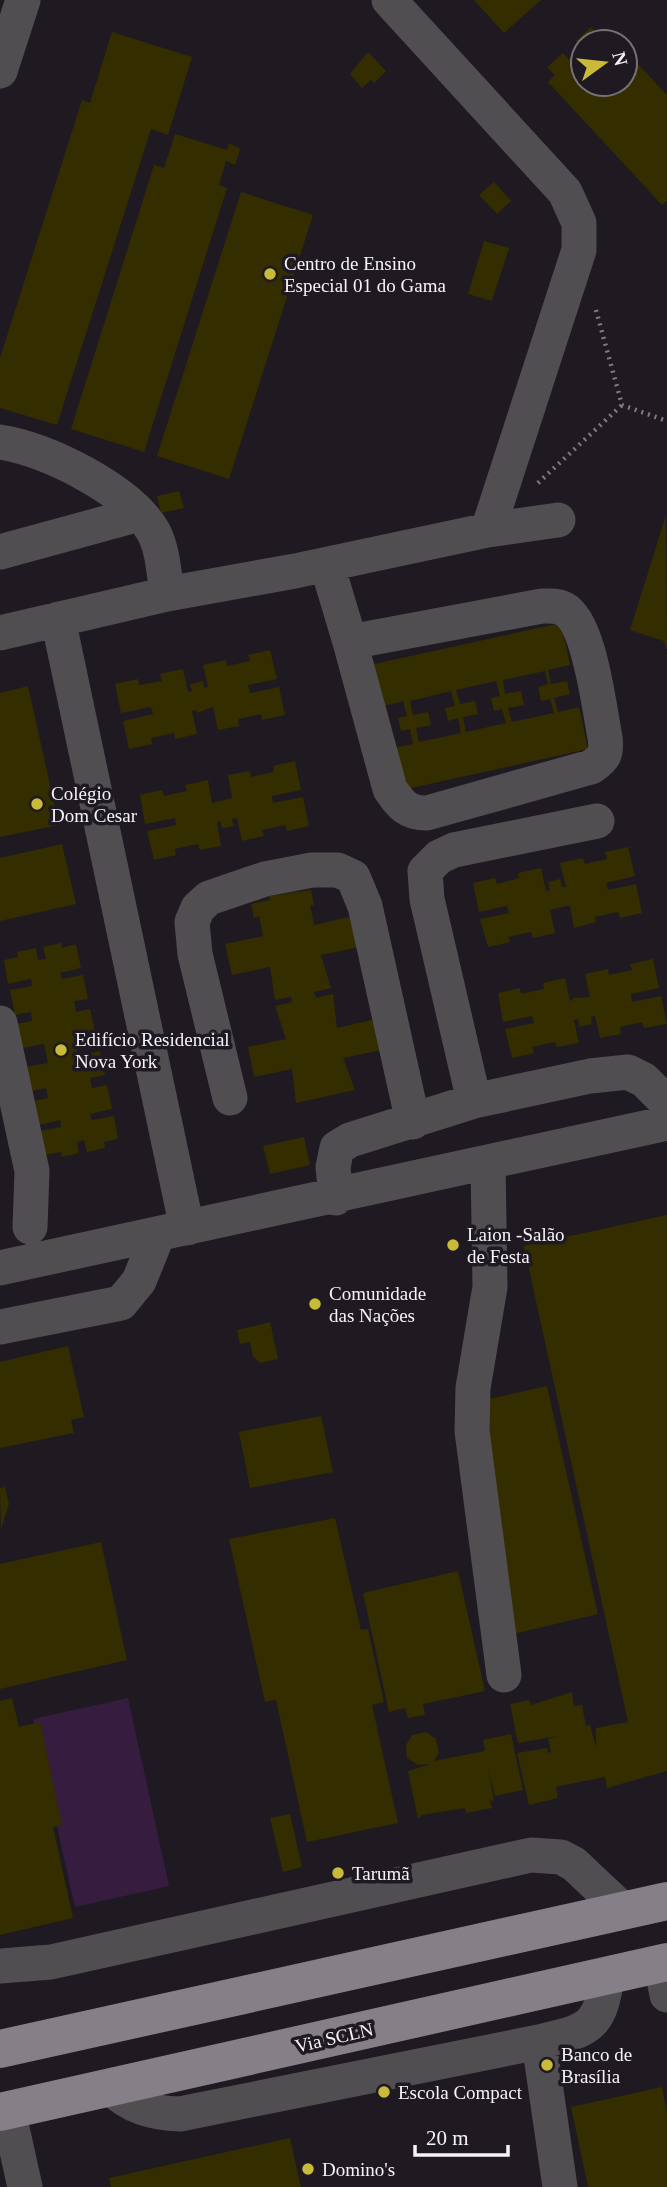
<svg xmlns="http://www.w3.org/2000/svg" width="667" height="2187" font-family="Georgia,serif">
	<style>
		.green { fill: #361d3f }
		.building { fill: #332d00; fill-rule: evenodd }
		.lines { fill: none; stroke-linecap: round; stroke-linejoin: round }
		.path { stroke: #7f7b81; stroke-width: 4.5; stroke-dasharray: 2 5; stroke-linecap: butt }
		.minor { stroke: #514e52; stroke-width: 35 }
		.major { stroke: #857f88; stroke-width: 38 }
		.poi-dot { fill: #c9ba3a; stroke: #1f1a21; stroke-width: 2.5 }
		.labels { text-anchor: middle; stroke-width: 7; stroke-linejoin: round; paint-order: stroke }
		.poi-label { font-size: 19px; fill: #f6f3f8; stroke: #1f1a21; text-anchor: start }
		.street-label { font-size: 19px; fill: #f6f3f8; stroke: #1f1a21 }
	</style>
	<rect width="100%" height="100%" fill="#1f1a21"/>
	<path class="green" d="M128,1698L169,1886L75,1907L33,1719Z"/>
	<path class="building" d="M474,0H541L504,33Z
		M591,27L598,35L605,28L618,42H583V49L576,41Z
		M112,32L192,57L168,135L151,129L57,425L0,408V358L82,100L90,103Z
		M625,50L667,95V201L662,205L548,82L555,75L547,67L563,53L572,63L583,52V84H625Z
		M368,52L386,71L374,83L371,80L362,88L350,74Z
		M175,134L227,150L229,143L240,149L235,165L226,161L219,185L227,188L144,452L71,429L154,165L164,168Z
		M494,182L511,201L497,214L479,195Z
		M241,192L313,215L229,479L157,456Z
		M484,241L509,248L492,301L468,294Z
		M179,491L184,508L161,513L157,496Z
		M666,515L667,649H666L664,641L630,630Z
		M561,623L570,665L548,670L551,684L567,681L570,694L554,698L558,712L579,707L588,749L402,790L392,748L413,744L410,729L401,731L398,718L407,716L403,701L383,706L374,664ZM545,671L548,684L538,687L541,701L550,699L554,713L512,722L508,708L524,705L521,691L505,694L503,680ZM496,681L500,696L491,698L494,711L502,709L506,723L466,732L463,717L478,714L475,701L460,704L456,690ZM451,691L455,706L445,708L448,721L458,718L461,733L419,742L416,728L431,725L428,712L413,715L410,701Z
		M270,650L277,679L248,685L250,693L279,687L285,715L262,720L261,714L238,719L239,726L218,730L213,707L197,713L196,710L192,711L197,734L175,739L174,733L151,738L152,744L129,749L123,721L153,714L151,707L121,713L115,684L138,679L139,685L162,681L160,674L183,669L188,692L192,691L190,684L203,681L204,688L208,687L203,665L226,660L227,666L250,661L248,655Z
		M28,686L59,825L0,837V693Z
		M295,761L301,790L272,796L273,803L303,797L309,826L287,831L285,825L262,830L264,836L242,841L237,818L232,819L234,826L222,828L220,821L217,822L221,846L200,850L198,844L175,849L176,855L154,860L147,831L176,825L175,818L145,824L140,795L162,790L164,796L187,791L185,785L208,780L212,803L232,798L228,775L250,771L251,777L274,772L273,766Z
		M62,844L76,904L0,921V858Z
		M628,847L635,876L606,883L608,890L636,884L642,913L620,918L618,912L595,917L596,922L574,928L570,906H566L550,910L555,933L533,938L531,932L508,937L510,942L488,947L480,919L509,913L507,906L479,912L473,883L495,878L497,884L519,878L518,873L541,868L546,891L550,890L548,882L560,879L562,887H566L560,863L583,858L585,864L607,859L605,852Z
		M311,890L314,905H310L314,925L353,916L360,947L321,955L331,988L314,992L316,998L333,994L337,1028L376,1019L382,1050L343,1058L355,1090L296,1103L292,1069L254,1077L248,1047L286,1039L275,1006L292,1002L291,997L275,1000L270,967L232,975L225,944L263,936L259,916L254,918L251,904L270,900L269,896Z
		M61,943L62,948L76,944L81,968L60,973L62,979L83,975L88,999L74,1001L76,1012L90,1009L95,1032L74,1037L78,1056L100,1051L105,1075L90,1078L92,1088L107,1085L112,1109L90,1114L92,1120L114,1116L118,1139L104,1142L105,1148L87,1152L84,1140L77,1142L79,1153L62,1157L61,1152L45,1155L40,1131L61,1127L60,1120L39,1125L34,1101L48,1098L46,1088L32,1091L26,1067L48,1063L44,1044L22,1048L17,1024L32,1021L31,1012L15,1015L10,990L32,986L31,979L8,984L4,960L18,957L17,952L36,948L38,960L46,959L43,947Z
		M653,959L659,988L631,994L632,1002L661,996L667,1024L644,1028L642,1022L620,1027L621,1034L600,1038L595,1016L591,1017L592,1024L579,1027L578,1019L574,1020L579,1043L557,1047L555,1042L532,1047L534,1053L512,1058L505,1029L534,1023L532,1016L503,1022L498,993L520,988L521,994L544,989L543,983L565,978L570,1001L573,1000V998L590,997L585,974L608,969L609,975L632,970L630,964Z
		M304,1137L310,1165L270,1174L263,1146Z
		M667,1215V1771L607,1788L605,1777L556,1787L558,1798L529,1805L517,1753L547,1748L548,1753L551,1752L548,1739L558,1736L518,1743L510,1704L529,1700L531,1705L572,1692L574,1706L582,1705L586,1726L590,1725L596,1748V1728L628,1722L524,1246Z
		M270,1322L278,1359L260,1363L253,1357L250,1342L240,1344L237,1330Z
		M68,1346L84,1417L71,1420L74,1433L0,1448V1362Z
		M547,1386L598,1614L509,1635L458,1406Z
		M321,1416L333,1472L250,1488L239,1432Z
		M5,1487L9,1504L1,1529L0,1488Z
		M335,1518L361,1630L368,1629L384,1702L372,1705L398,1823L307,1842L276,1700L265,1702L229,1539Z
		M101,1542L127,1660L0,1689V1564Z
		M458,1571L485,1691L423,1704L425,1715L419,1716L408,1718L405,1708L389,1712L363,1593Z
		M12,1698L19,1727L40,1722L62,1825L53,1827L73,1918L0,1935V1701Z
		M426,1732L436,1739L439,1753L434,1761L485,1751L483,1740L511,1734L523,1790L495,1796L488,1769L494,1800L490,1801L492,1808L466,1813L465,1808L422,1815L418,1819L408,1771L430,1764L418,1765L407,1758L406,1745L412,1735Z
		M290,1814L302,1867L283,1872L270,1818Z
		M662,2087L667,2113V2187H588L571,2107Z
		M290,2138L301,2187H111L109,2178Z"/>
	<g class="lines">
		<path class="path" d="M596,310L622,405L667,421
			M538,483L622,405"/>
		<path class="minor" d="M0,71L23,0
			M0,442C45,448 129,490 153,531C163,549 164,574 167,594
			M488,530L558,520
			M0,552L139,514
			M327,565L350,642
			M542,606C549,606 557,605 564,609C590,623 599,708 605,737C607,753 605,758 591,767L427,813C407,813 400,804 390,789L350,642Z
			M58,619L187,1228
			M0,633L167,594L295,571L488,530L579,250V223L565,192L389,0
			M0,1023L32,1171L30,1227
			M230,1098L195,954L192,922L198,908L209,898L265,879L312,870H338L353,877L365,906L413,1122
			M474,1101L427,899L425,871L439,857L454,850L597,821
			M488,1163L490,1287L473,1388L472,1431L504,1675
			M336,1198L333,1167L337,1148L350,1140L474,1101L590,1076L628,1072L644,1080L667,1103
			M0,1268L667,1123
			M0,1327L121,1303L139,1281L158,1234
			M661,1964L667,1995
			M0,1966L51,1962L531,1855L561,1857L574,1864L624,1911
			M539,2042L560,2187
			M110,2087C131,2107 151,2113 180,2114L539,2042C587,2030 600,2030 607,1976
			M8,2110L25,2187"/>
		<path class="major" d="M0,2049L667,1901
			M0,2112L667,1962"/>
	</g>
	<g class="poi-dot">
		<circle cx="270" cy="274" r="7"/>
		<circle cx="37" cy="804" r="7"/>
		<circle cx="61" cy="1050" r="7"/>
		<circle cx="453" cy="1245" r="7"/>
		<circle cx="315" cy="1304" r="7"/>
		<circle cx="338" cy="1873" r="7"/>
		<circle cx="547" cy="2065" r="7"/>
		<circle cx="384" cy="2092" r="7"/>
		<circle cx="308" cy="2169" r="7"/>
	</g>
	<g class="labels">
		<g class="poi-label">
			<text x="284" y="270">Centro de Ensino<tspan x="284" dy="22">Especial 01 do Gama</tspan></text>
			<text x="51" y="800">Colégio<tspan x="51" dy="22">Dom Cesar</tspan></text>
			<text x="75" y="1046">Edifício Residencial<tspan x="75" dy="22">Nova York</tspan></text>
			<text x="467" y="1241">Laion -Salão<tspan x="467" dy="22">de Festa</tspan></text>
			<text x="329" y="1300">Comunidade<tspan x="329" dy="22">das Nações</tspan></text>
			<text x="352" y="1880">Tarumã</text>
			<text x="561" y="2061">Banco de<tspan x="561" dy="22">Brasília</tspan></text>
			<text x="398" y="2099">Escola Compact</text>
			<text x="322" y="2176">Domino's</text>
		</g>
		<g class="street-label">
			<text transform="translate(334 2037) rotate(-13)" y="7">Via SCLN</text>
		</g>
	</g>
	<g transform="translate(604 63) rotate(75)"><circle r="33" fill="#1f1a21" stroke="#757177" stroke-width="2"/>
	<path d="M0-5L12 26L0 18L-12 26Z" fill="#c9ba3a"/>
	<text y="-10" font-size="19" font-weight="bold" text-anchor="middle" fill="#f6f3f8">N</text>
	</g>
	<path d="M415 2145v10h93v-10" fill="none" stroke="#f6f3f8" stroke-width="3.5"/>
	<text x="426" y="2145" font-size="21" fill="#f6f3f8" stroke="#1f1a21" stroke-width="5" paint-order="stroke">20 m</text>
</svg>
